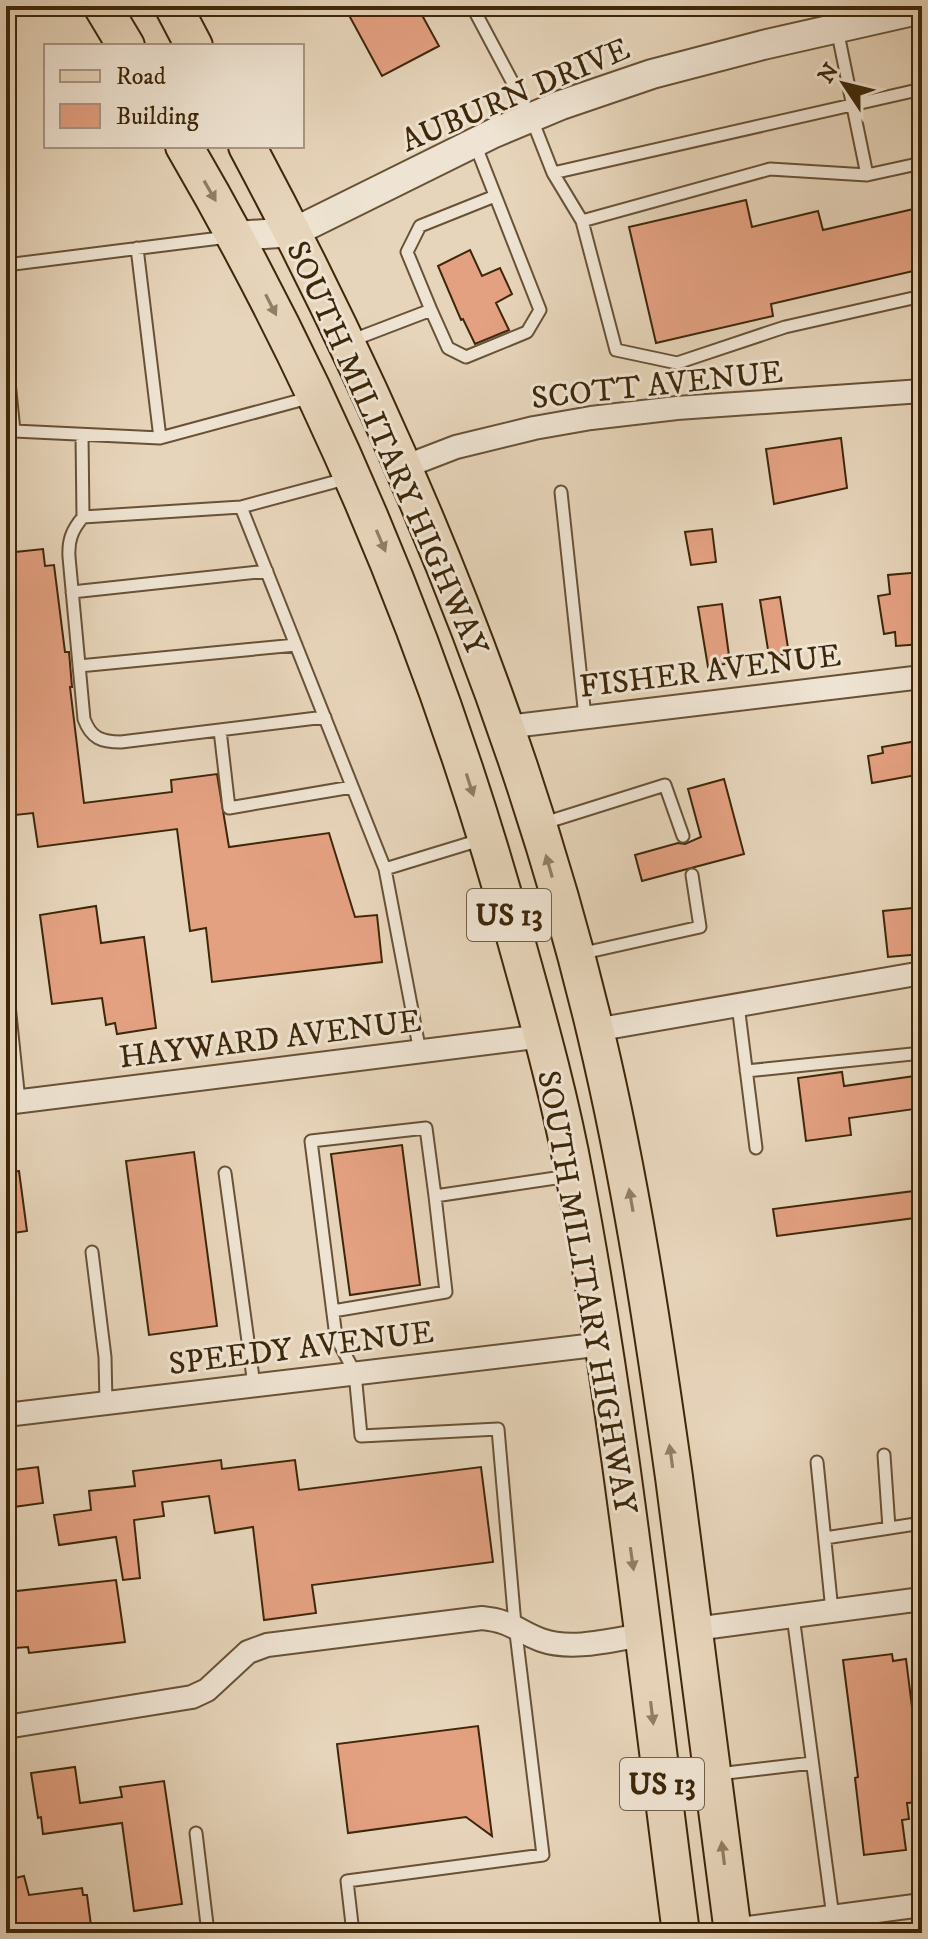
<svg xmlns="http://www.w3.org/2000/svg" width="928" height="1939" font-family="'IM FELL DW Pica',serif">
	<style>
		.building { fill: #e4a182; stroke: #3d2709; stroke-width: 2 }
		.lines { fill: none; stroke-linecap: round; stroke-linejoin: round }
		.service-casing { stroke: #685236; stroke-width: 15 }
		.minor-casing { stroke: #685236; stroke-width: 26 }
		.tertiary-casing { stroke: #685236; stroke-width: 32 }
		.primary-casing { stroke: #3d2709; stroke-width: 40 }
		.service { stroke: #efe4d3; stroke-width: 11 }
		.minor { stroke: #efe4d3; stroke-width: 22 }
		.tertiary { stroke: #efe4d3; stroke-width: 28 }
		.primary { stroke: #e7d5bb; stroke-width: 36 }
		.oneway { fill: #927e62 }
		.labels { text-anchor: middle; stroke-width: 6; stroke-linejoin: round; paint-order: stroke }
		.shield { fill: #efe4d3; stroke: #726046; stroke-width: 2 }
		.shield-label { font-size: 30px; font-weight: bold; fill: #3d2709 }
		.street-label { font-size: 32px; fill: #3d2709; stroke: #efe4d3 }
	</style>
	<rect width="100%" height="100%" fill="#e7d5bb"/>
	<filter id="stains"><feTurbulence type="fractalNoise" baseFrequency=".0025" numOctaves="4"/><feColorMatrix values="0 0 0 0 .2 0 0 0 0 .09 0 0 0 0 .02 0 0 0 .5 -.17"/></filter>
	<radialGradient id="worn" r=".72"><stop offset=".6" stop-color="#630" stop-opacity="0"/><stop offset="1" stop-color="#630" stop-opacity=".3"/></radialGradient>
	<path class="building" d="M344,6H417L439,46L382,76Z
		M746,200L752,227L818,211L823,230L922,207V269L771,304L773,316L656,343L629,227Z
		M470,250L482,276L500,268L512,294L496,303L509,330L475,344L463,319L461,320L438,266Z
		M841,438L847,488L774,504L766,449Z
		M712,529L716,562L691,565L685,532Z
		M43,549L45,566L54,565L65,652H69L72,687H70L84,803L172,792L171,780L217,774L229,847L329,833L355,917L377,915L382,962L212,982L206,928L190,931L177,829L38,847L33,813L6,816V553Z
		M922,572V644L896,646L895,632L884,634L878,596L890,594L888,575Z
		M780,597L789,654L769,656L760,600Z
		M722,604L730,663L708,667L698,607Z
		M917,741L922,774L872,783L868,756L883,753L882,747Z
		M724,779L744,854L642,881L635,855L678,843L685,844L701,837L688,789Z
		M96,906L101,943L144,937L156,1028L117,1034L115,1023L106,1025L102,998L52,1004L40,915Z
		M922,907V954L888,957L883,911Z
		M842,1072L844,1086L922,1075V1108L849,1118L851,1135L806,1141L798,1078Z
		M402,1145L420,1285L350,1295L331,1154Z
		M194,1152L217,1326L149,1335L126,1161Z
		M19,1171L27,1231L6,1234V1172Z
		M922,1190V1217L777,1236L773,1209Z
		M221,1460L222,1469L295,1460L299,1490L481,1467L493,1562L312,1585L316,1613L264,1620L253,1527L215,1533L209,1496L162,1502L164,1516L134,1520L140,1578L123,1580L116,1537L59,1545L54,1515L91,1510L89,1491L135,1486L133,1471Z
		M38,1467L43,1503L6,1508V1471Z
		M116,1580L125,1642L29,1653L28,1647L15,1648L8,1592Z
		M892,1654L893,1661L906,1659L912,1707L922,1705V1802L907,1803L909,1819L902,1820L906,1850L864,1855L855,1778L858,1777L843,1660Z
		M478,1726L492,1836L466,1817L348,1833L337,1744Z
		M75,1767L80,1803L122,1797L120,1787L164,1781L182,1904L134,1911L122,1823L43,1834L41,1817L38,1818L31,1773Z
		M24,1876L29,1895L82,1888L83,1895H87L92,1933H6V1880Z"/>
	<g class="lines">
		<g class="service-casing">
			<path id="service" d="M472,6L531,117L553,173L582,221
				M829,6L837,29L867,175L770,169L582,221L616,350L677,363L785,327L922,296
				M553,173L922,89
				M867,175L922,163
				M137,248L160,438
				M6,265L228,237
				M431,310L407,252L420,226L495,196
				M350,341L431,310L448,348L466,357L527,332L540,310L475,144
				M6,352L14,431L160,438L312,397
				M82,435L83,517L241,507L385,869L420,1052
				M561,492L585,717
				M241,507L349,478
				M83,517C72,530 68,540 69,557L84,719C91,738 101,742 121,742L325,717
				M72,592L267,571
				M79,666L296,645
				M220,730L229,808L352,787
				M541,824L665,785L683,836
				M385,869L480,840
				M579,954L700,927L692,875
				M6,976L19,1101
				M738,1005L756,1148
				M746,1071L922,1053
				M225,1173L254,1385
				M92,1252L105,1357L106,1403
				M333,1311L446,1292L435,1196
				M884,1455L889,1528
				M817,1462L832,1611
				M825,1538L922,1523
				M793,1616L833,1917
				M718,1774L812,1763
				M196,1833L208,1933
				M353,1933L347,1881L543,1855L515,1625L498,1429L361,1436L355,1373L336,1337L311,1141L426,1128L435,1196L569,1176"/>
		</g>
		<g class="minor-casing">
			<path id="minor" d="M404,467L456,447L534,428L591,418L677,408L922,391
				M506,727L922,677
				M595,1030L922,973
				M6,1103L543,1036
				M6,1415L603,1344
				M695,1629L922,1599
				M6,1727L192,1697L207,1690L248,1652L267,1645L482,1618C512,1621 517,1631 541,1640C572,1651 611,1640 642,1635
				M733,1930L922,1905"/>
		</g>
		<g class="tertiary-casing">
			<path id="tertiary" d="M236,236L294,232L494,133L561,105L652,74L763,45L922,9"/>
		</g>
		<g class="primary-casing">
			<path id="primary" d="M102,6L126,46
				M173,6L194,46
				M184,146C332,400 442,667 519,951C540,1026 561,1102 575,1179C622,1428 648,1682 681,1933
				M247,146C397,427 522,723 596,1034C631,1181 653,1328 674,1477C695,1629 714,1781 733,1933"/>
		</g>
		<use href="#service" class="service"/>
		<use href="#minor" class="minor"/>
		<use href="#tertiary" class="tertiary"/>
		<use href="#primary" class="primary"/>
	</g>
	<defs><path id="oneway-solid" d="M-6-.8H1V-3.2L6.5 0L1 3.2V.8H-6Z" transform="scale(2)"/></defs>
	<g class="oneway">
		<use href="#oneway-solid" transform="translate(210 191) rotate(60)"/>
		<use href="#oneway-solid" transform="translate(271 305) rotate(63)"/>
		<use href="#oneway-solid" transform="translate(381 541) rotate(67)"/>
		<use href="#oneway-solid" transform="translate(470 785) rotate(72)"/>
		<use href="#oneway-solid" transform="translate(549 866) rotate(-106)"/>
		<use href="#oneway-solid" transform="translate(631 1200) rotate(-100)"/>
		<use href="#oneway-solid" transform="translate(671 1456) rotate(-98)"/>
		<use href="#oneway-solid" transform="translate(632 1559) rotate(82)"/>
		<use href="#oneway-solid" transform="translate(652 1713) rotate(83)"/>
		<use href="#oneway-solid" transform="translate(723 1853) rotate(-97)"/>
	</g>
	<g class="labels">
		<g class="shield">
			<rect x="467" y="889" width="84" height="52" rx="6"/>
			<rect x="620" y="1758" width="84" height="52" rx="6"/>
		</g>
		<g class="shield-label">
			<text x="509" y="925">US 13</text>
			<text x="662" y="1794">US 13</text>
		</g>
		<g class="street-label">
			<text transform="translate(515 94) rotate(-23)" y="11">AUBURN DRIVE</text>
			<text transform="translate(657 384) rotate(-6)" y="11">SCOTT AVENUE</text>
			<text transform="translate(388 448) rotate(66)" y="11">SOUTH MILITARY HIGHWAY</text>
			<text transform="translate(710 670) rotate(-7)" y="11">FISHER AVENUE</text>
			<text transform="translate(270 1038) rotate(-7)" y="11">HAYWARD AVENUE</text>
			<text transform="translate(588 1292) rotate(80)" y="11">SOUTH MILITARY HIGHWAY</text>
			<text transform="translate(301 1347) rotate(-7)" y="11">SPEEDY AVENUE</text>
		</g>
	</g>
	<rect width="928" height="1939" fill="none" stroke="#e7d5bb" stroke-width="32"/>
	<rect x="8" y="8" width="912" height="1923" fill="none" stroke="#3d2709" stroke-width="4"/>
	<rect x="16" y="16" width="896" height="1907" fill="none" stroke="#3d2709" stroke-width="2"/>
	<rect x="44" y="44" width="260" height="104" fill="#efe4d3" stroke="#a89882" stroke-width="2"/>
	<rect x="60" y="70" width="40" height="12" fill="#e7d5bb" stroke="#a89882" stroke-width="2"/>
	<text x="116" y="84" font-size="24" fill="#3d2709">Road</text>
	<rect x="60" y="104" width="40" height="24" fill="#e4a182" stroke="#a89882" stroke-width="2"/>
	<text x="116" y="124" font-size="24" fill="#3d2709">Building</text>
	<g transform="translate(844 84) rotate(305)" stroke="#efe4d3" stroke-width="6" paint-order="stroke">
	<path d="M0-6L14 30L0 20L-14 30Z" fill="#3d2709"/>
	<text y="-12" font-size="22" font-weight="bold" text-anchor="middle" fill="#3d2709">N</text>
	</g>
	<rect width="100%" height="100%" filter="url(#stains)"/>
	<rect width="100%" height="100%" fill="url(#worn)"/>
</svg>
